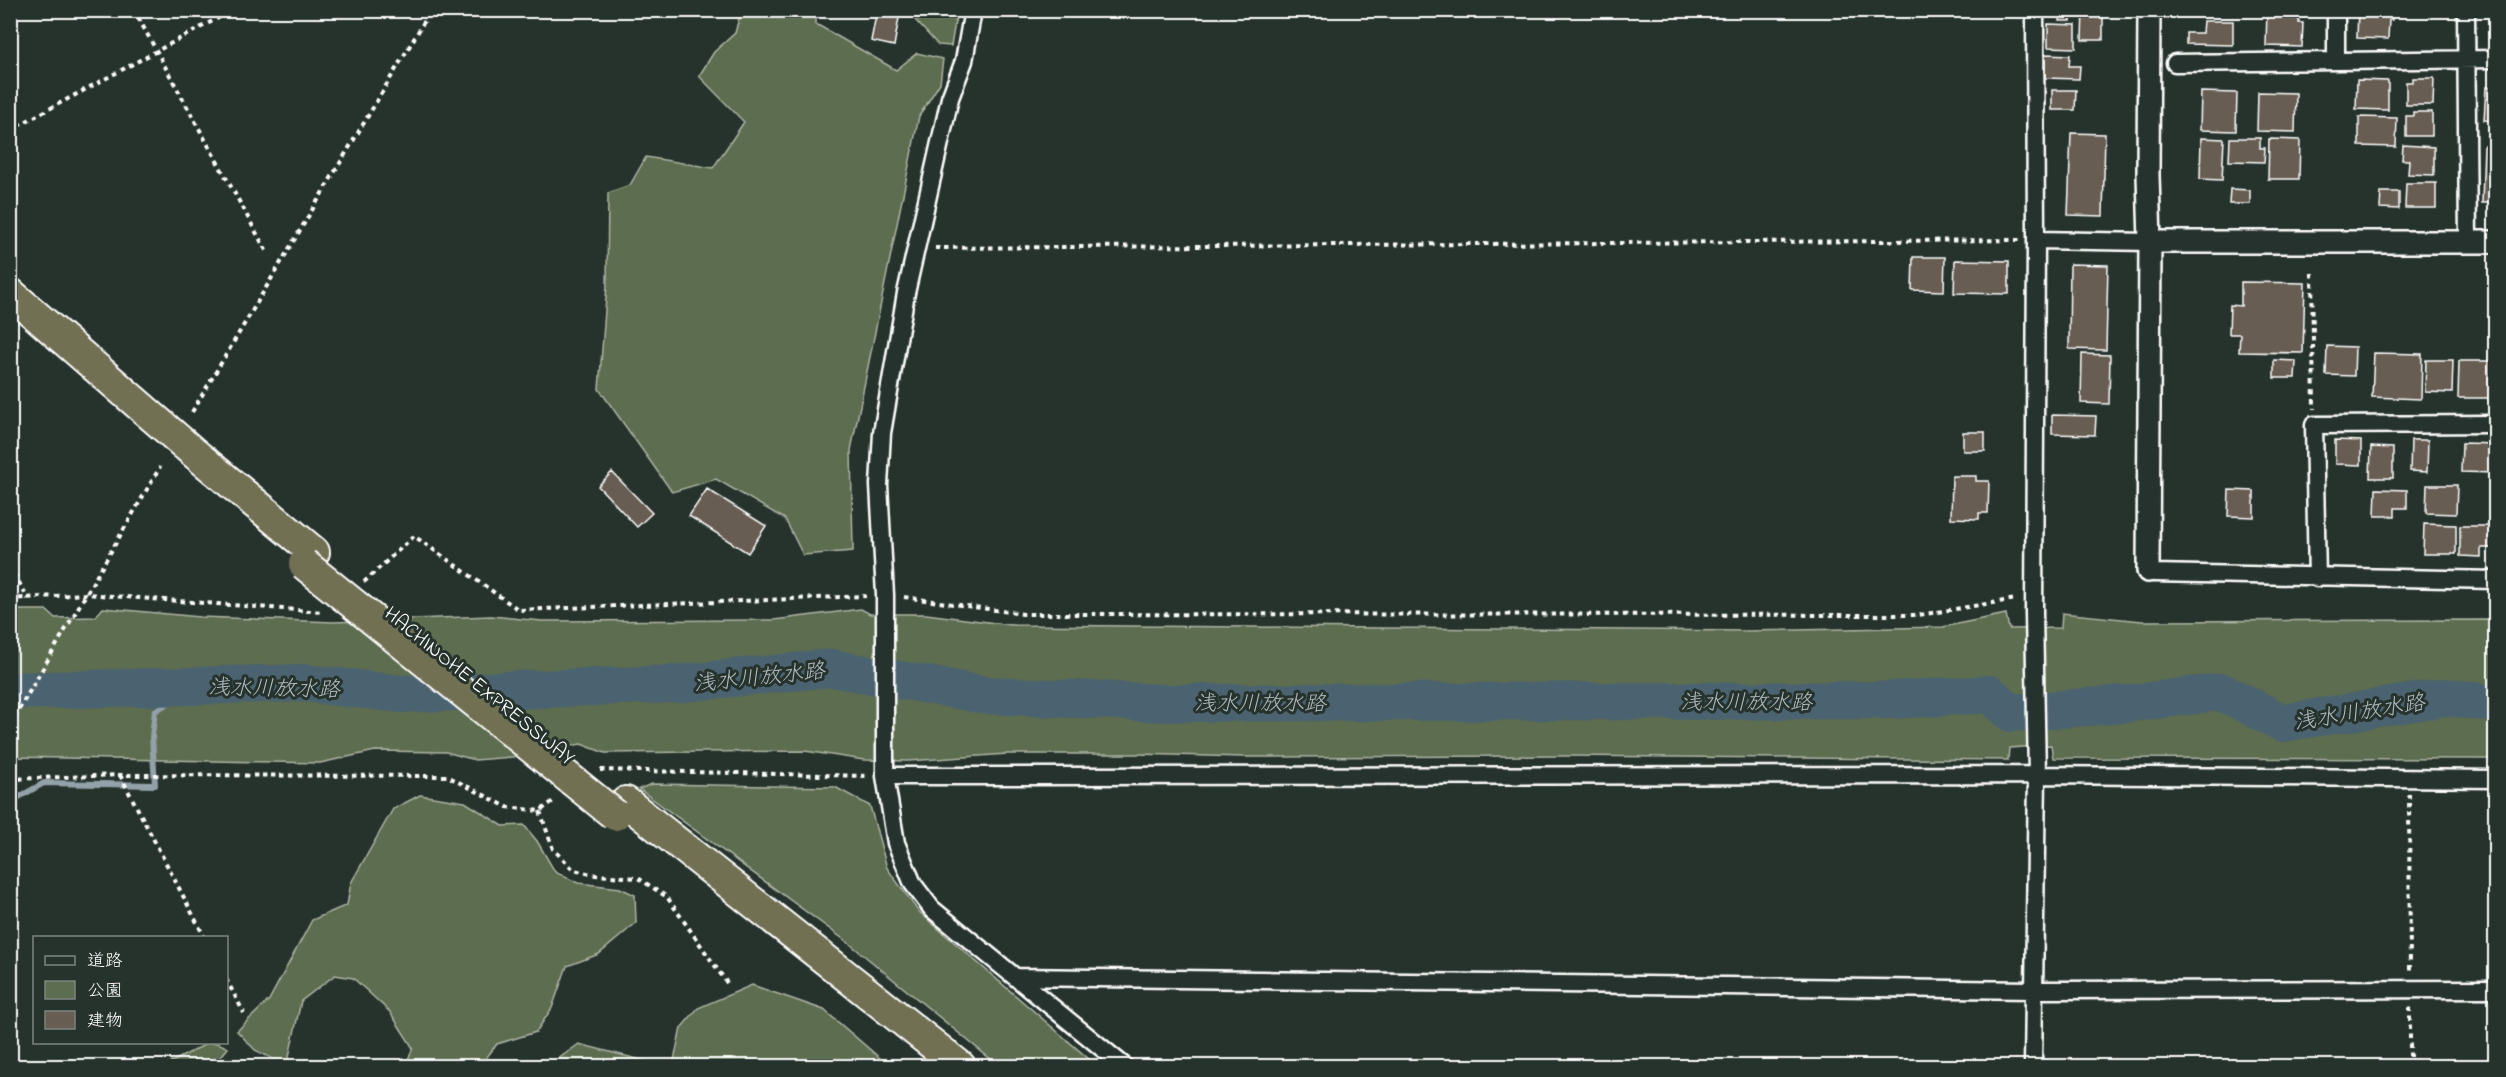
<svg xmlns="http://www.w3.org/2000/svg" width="2506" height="1077" font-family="'Indie Flower','Klee One',sans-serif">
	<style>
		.green { fill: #5d6d4f; stroke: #aeb6a7; stroke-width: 1.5 }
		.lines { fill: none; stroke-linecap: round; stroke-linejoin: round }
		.stream { stroke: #93a1a9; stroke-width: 6 }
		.river { stroke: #4b636f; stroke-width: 38 }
		.building { fill: #685d52; stroke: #fff; stroke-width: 1.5 }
		.minor-casing { stroke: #fff; stroke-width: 21 }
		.tertiary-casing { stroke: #fff; stroke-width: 26 }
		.motorway-casing { stroke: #fff; stroke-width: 34 }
		.path { stroke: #fff; stroke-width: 4; stroke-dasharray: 4.5 4.5; stroke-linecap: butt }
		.minor { stroke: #26332d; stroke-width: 16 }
		.tertiary { stroke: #26332d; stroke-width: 21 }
		.motorway { stroke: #716f52; stroke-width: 30 }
		.motorway-bridge-casing { stroke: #fff; stroke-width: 34; stroke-linecap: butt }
		.motorway-bridge { stroke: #716f52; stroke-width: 30 }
		.labels { text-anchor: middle; stroke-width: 6; stroke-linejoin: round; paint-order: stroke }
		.street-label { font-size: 21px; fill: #fff; stroke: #26332d }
		.water-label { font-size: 22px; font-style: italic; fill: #aeb9be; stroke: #26332d }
	</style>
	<rect width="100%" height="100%" fill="#26332d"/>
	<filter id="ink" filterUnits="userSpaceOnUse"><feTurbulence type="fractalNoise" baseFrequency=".0167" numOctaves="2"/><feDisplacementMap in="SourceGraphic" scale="12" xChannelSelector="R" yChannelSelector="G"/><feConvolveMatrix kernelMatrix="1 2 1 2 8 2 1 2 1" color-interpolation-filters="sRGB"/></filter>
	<g filter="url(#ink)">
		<path class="green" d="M741,11H816V24L896,70L917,53L943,59L940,83L919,116L851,450L853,551L803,555L785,519L716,479L672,492L599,389L607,285L608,193L630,185L646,157L713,168L744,122L699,76L714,52L735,33Z
			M907,11H957L951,46L938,45Z
			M103,608L200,617L334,622L491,616L542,621L774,620L861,609L870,614H926L1011,625L1749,631L1943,627L2006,614L2009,629L2061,628L2062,613L2142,621L2495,620V759L2053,758L2051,745L2009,748L2008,760L1564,756L1242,757L1138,754H1007L908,761L864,760L805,751L605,753L581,744L512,757L475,760L446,752L375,751L320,763L14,757L17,746H11V610H46L55,618L95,617Z
			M652,784L835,787L870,806L887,868L918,911L1097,1066H999L850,944L639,789Z
			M420,795L465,802L503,826L524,825L537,841L555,872L578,883L620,888L635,895L636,923L599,954L567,966L552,1008L536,1032L497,1044L480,1066H405L413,1048L390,1012L353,978L335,975L301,1001L287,1066L255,1050L237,1031L269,1000L312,920L347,905L351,883L393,809Z
			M752,985L824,1010L889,1066H553L558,1059L579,1044L641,1060L673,1065L681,1028L698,1008Z
			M208,1043H218L228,1048L213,1066H164Z"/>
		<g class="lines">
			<path class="stream" d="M10,802L44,783L155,785L152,736L155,711L178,697L191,685"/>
			<path class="river" d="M10,691L303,683L402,694L675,684L831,668L985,695L1163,703L1892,700L1990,694L2011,713L2125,704L2222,692L2283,723L2446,697L2496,704"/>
		</g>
		<path class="building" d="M877,10L900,12L894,46L871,41Z
			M2083,10H2103V40H2082Z
			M2267,10H2299V23H2303L2302,47L2266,46Z
			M2358,10H2392V20H2389L2388,39L2357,38Z
			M2061,12H2071V21H2060Z
			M2203,21H2233V45L2186,44V33H2202Z
			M2048,24L2076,25V48L2048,47Z
			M2045,54L2070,55L2069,66H2080L2079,79L2045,78Z
			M2413,78H2434L2433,105H2406V82H2413Z
			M2357,80L2388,81V110L2356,109Z
			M2486,87L2496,88V121L2484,120Z
			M2052,90H2076L2075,110H2052Z
			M2201,92L2237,93L2236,131L2200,130Z
			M2258,92L2296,93L2295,132L2257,131Z
			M2413,112H2432V136H2406V116H2413Z
			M2359,117L2397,118L2396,147L2359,146Z
			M2071,133L2105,134L2103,216L2068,215Z
			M2201,138L2224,139L2222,180L2200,179Z
			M2230,138H2260V148H2265L2264,162L2229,161Z
			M2269,139L2300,140L2299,179H2268Z
			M2403,145L2434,147V175L2408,174L2409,160H2402Z
			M2484,145H2496V203H2482Z
			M2406,183H2436V208H2405Z
			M2230,189L2250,190V204H2229Z
			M2381,192H2399V209L2380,208Z
			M1913,257H1945L1944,291L1912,290Z
			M1955,260L2009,261V294L1954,293Z
			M2070,264L2108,265L2106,350L2069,349Z
			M2241,282L2305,283L2303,353L2239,352L2240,334H2229L2230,305L2241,306Z
			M2327,346L2355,347L2354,376L2326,375Z
			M2374,353L2422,354L2421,399L2372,397Z
			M2082,354L2110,355L2109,404L2081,403Z
			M2274,360L2296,361L2295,378H2274Z
			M2426,360H2453L2452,393L2425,392Z
			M2459,361H2491L2490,398H2458Z
			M2052,415L2096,416L2095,435L2052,434Z
			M1963,432H1985V451H1963Z
			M2335,440L2361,441V465L2335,464Z
			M2411,440H2428L2427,472L2410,471Z
			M2462,443L2496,444L2495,473L2461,472Z
			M2371,447L2393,448V478H2370Z
			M612,472L652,513L637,527L598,486Z
			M1952,476H1976V481H1989L1988,513H1979V519L1951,518Z
			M2427,485H2457L2456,514L2426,513Z
			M707,489L766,526L748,553L689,516Z
			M2376,489L2407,490V508H2395V516H2375Z
			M2229,490L2254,491V517L2228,516Z
			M2424,524L2456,525V554H2423Z
			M2460,526H2493L2492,548H2481V557L2460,556Z"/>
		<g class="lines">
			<g class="minor-casing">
				<path id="minor" d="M973,10L964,61L950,98L906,293L882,433L879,485L885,595V776L896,843L913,884L932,909L1124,1066
					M2336,10V59
					M2466,10L2468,242
					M2175,63L2496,59
					M2036,240L2150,242
					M2148,571L2154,573L2496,580
					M2317,578L2314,425L2496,424
					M885,776L2037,775L2496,779
					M1015,977L2033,990L2496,989
					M2033,1066L2037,775L2034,613L2036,240L2035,10"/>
			</g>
			<g class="tertiary-casing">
				<path id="tertiary" d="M2150,242H2496
					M2148,571L2150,242L2148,175L2149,10"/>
			</g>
			<g class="motorway-casing">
				<path id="motorway" d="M10,293L193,452L314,552
					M626,802L960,1066"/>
			</g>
			<path class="path" d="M134,10L268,254
				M10,130L233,10
				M935,248L2020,240
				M2312,273L2314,409
				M192,412L431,10
				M10,566L28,599
				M364,582L414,536L519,610L866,596
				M904,597L1023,614L1919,615L2016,599
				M10,599L86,594L323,612
				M10,725L160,467
				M600,770L868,776
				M120,775L205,938
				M10,779L120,775L447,776L507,807L540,811L556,799
				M2409,794L2410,973
				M540,811L553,849L574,870L596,875L638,878L667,897L727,983
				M226,979L244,1013
				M2410,1066V1007"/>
			<use href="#minor" class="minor"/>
			<use href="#tertiary" class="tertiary"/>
			<use href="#motorway" class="motorway"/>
			<g class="motorway-bridge-casing">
				<path id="motorway-bridge" d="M304,564L615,815"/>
			</g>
			<use href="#motorway-bridge" class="motorway-bridge"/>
		</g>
	</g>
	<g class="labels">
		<g class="street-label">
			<text transform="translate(480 685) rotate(39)" y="7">HACHINOHE EXPRESSWAY</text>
		</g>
		<g class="water-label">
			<text transform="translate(759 676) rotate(-6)" y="8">浅水川放水路</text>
			<text transform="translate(274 687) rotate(1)" y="8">浅水川放水路</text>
			<text x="1746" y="709">浅水川放水路</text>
			<text x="1260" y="710">浅水川放水路</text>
			<text transform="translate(2359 711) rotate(-9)" y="8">浅水川放水路</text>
		</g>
	</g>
	<rect width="2506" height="1077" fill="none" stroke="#26332d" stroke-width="36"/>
	<rect x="18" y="18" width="2470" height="1041" fill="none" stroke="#fff" stroke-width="2" filter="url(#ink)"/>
	<rect x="33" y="936" width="195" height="108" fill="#26332d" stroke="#7d8581" stroke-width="1.5"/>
	<rect x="45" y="956" width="30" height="9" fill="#26332d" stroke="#7d8581" stroke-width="1.5"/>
	<text x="87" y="966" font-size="18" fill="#ffffff">道路</text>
	<rect x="45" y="981" width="30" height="18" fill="#5d6d4f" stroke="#7d8581" stroke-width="1.5"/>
	<text x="87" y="996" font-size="18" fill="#ffffff">公園</text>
	<rect x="45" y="1011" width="30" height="18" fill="#685d52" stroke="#7d8581" stroke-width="1.5"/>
	<text x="87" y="1026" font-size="18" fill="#ffffff">建物</text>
</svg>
